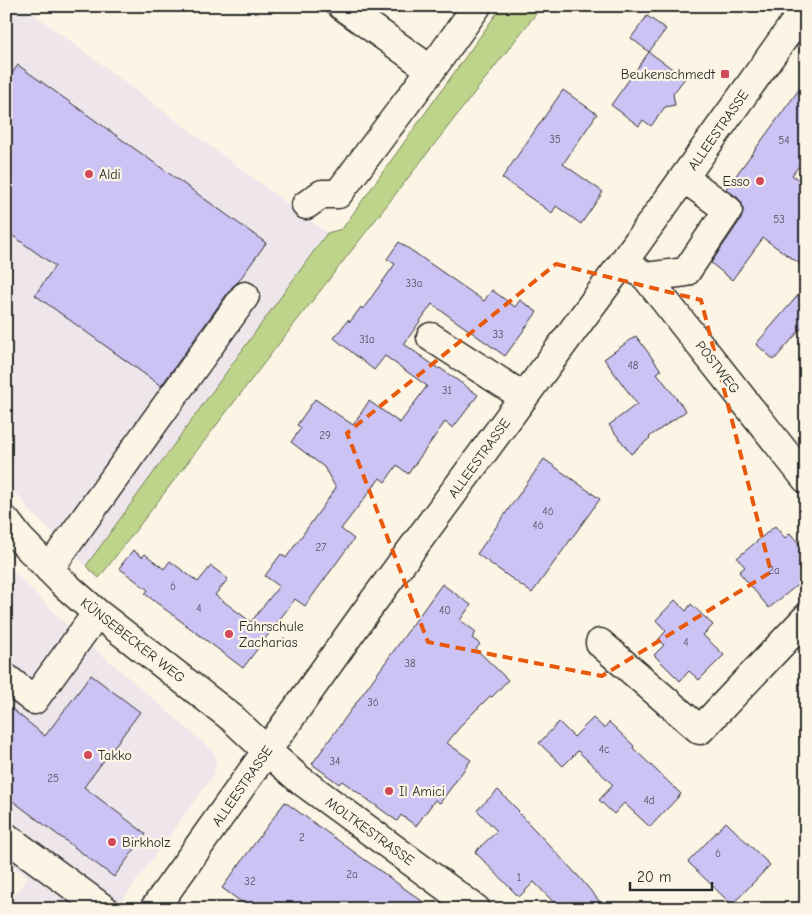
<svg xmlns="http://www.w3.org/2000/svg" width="812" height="915" font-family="'Comic Neue',sans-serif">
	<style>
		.built { fill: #eee6ea }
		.green { fill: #bed48a; stroke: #74805a }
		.building { fill: #ccc3f5; stroke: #2b2b2b }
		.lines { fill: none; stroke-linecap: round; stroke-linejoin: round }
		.minor-casing { stroke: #2b2b2b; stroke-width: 31 }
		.minor { stroke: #fcf5e5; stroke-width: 28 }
		.marked { fill: none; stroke: #e8590c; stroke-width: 4; stroke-dasharray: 10 6; stroke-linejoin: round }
		.poi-dot { fill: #d1495b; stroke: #fcf5e5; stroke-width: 2 }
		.labels { text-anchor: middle; stroke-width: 4.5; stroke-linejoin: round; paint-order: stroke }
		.number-label { font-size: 11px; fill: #53515e }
		.poi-label { font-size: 14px; fill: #2b2b2b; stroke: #fcf5e5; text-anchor: start }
		.street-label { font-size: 14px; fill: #2b2b2b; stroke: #fcf5e5 }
	</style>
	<rect width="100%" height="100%" fill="#fcf5e5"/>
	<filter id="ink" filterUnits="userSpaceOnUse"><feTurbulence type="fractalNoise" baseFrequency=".02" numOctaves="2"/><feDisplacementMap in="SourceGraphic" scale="10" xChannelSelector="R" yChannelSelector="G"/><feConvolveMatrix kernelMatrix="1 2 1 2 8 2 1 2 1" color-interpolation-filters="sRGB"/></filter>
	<g filter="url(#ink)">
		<path class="built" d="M6,6H23L327,233L86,566L30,511L6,481Z
			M6,564L63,621L213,751L217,763L212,777L116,909H6V906L28,877L6,861Z"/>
		<path class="green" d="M502,6H542L278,345L99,578L86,566L327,233L342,229Z"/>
		<path class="building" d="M647,16L666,29L649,52L631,38Z
			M649,52L685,78L673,94L675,105L665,107L651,126L643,120L639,126L611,105Z
			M18,65L266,243L238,282L232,287L161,386L35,295L55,266L6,231V82Z
			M806,80V157L792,175L806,185V268L763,238L732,280L711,263L741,219L743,212L742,203L737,197L726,189Z
			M563,90L597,114L563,164L603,192L581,224L556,206L552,213L502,178Z
			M399,242L484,301L492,290L515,307L520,300L537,312L505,356L432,304L404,344L439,369L440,368L478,395L453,428L445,422L408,474L397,465L385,482L380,478L341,529L354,539L305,606L295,599L243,668L145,594L148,590L119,568L133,550L142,557L145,554L164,569L170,561L198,582L211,566L228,579L215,595L251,622L279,586L265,576L281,554L286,558L336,488L324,467L291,442L301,428L297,425L315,399L353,425L369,401L400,423L427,386L385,356L374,370L334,338L348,320L350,322L361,307L363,309L395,264L387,259Z
			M806,286V323L774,360L756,344Z
			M636,336L661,370L657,373L686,411L649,437L650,438L631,454L609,425L637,404L604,359Z
			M544,459L600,499L532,593L477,554Z
			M775,526L785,538L790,533L806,552V578L769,608L739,572L745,567L737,558Z
			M442,584L471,605L460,620L476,632L472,638L480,644L476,649L508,680L492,697L490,696L463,723L447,743L471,760L440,803L435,800L416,826L401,815L397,821L342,781L339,784L312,764Z
			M675,600L686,611L691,604L713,625L703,635L724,655L699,680L689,671L680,681L654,655L664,645L658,640L666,631L656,620Z
			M91,675L140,712L84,787L146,834L114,877L6,796V704L45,736Z
			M593,718L604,728L609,722L634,746L633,748L681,794L650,827L624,803L614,814L599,800L613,785L578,751L563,766L539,743L559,722L574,737Z
			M498,790L519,811L518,812L580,878L606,909H560L534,882L519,897L475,852L497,831L477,810Z
			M285,802L343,844L433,909H251L222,888Z
			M726,822L770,865L732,905L688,862Z"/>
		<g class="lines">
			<g class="minor-casing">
				<path id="minor" d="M342,6L431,70
					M306,205L322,194H338L431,70L477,6
					M624,261L646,277L806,479
					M646,277L686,272L728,210L684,178
					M431,337L524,397
					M6,521L19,538L64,584L97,613L232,718L267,751L299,779L476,909
					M49,569L245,296
					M600,643L700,730L806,618
					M6,678L34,700L97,613
					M6,837L104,909
					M154,909L367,610L624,261L806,7"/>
			</g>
			<use href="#minor" class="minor"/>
		</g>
	</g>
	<path class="marked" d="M556,264L701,300L771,572L602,676L428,642L347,433Z"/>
	<g class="poi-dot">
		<rect x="720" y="69" width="10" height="10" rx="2.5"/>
		<circle cx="89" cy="174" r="5"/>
		<circle cx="760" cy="181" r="5"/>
		<circle cx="229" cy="634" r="5"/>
		<circle cx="88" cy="755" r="5"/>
		<circle cx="389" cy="791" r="5"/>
		<circle cx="112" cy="842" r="5"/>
	</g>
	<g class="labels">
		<g class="number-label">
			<text x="555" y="143">35</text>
			<text x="784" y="144">54</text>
			<text x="779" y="223">53</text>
			<text x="414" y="287">33a</text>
			<text x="498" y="338">33</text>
			<text x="367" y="343">31a</text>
			<text x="633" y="369">48</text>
			<text x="447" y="394">31</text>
			<text x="325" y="439">29</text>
			<text x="548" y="515">46</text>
			<text x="538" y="529">46</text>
			<text x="321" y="551">27</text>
			<text x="774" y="574">2a</text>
			<text x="173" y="590">6</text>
			<text x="199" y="612">4</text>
			<text x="445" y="614">40</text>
			<text x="686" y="646">4</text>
			<text x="410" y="667">38</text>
			<text x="373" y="706">36</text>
			<text x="604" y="753">4c</text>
			<text x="335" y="765">34</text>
			<text x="53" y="782">25</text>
			<text x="649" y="804">4d</text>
			<text x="302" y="841">2</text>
			<text x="718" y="857">6</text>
			<text x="352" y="878">2a</text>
			<text x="519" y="881">1</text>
			<text x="250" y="885">32</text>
		</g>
		<g class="poi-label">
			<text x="715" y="79" text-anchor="end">Beukenschmedt</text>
			<text x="99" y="179">Aldi</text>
			<text x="750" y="186" text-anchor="end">Esso</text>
			<text x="239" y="631">Fahrschule<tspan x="239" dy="16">Zacharias</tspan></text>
			<text x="98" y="760">Takko</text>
			<text x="399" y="796">Il Amici</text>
			<text x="122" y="847">Birkholz</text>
		</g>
		<g class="street-label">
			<text transform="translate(718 130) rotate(-55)" y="5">ALLEESTRASSE</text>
			<text transform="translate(718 367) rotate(52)" y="5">POSTWEG</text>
			<text transform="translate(479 458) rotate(-54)" y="5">ALLEESTRASSE</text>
			<text transform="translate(133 640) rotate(38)" y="5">KÜNSEBECKER WEG</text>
			<text transform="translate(242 786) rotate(-55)" y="5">ALLEESTRASSE</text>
			<text transform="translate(370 831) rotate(36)" y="5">MOLTKESTRASSE</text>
		</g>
	</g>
	<rect width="812" height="915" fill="none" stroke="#fcf5e5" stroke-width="25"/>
	<rect x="12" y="12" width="787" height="890" fill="none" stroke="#2b2b2b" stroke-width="2" filter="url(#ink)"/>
	<path d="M630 882v8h82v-8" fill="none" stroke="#2b2b2b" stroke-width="2.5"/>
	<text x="637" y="882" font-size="15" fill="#2b2b2b" stroke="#fcf5e5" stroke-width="4" paint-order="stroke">20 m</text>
</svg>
